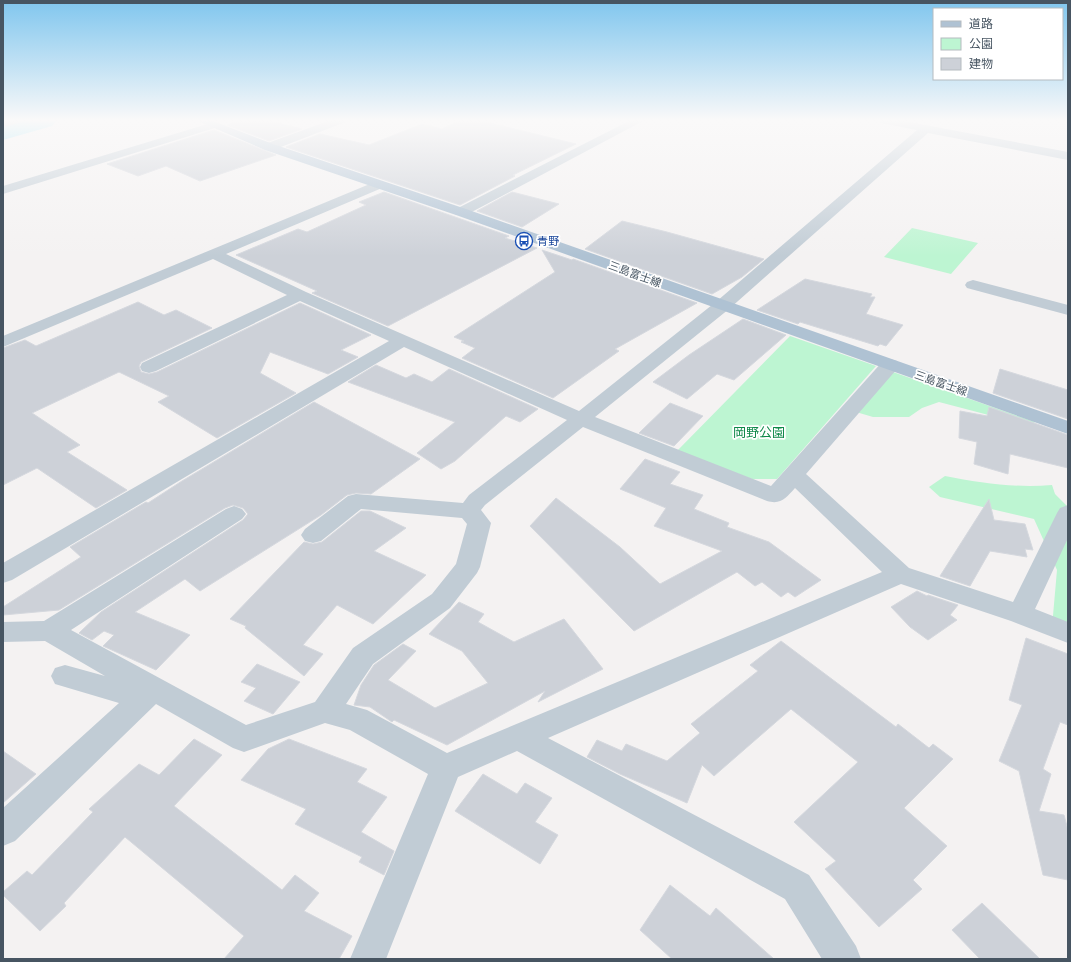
<svg xmlns="http://www.w3.org/2000/svg" width="1071" height="962" font-family="Poppins,'Noto Sans JP',sans-serif">
	<style>
		.green { fill: #bdf5d2 }
		.lines { fill: none; stroke-linecap: round; stroke-linejoin: round }
		.river { fill: #85e0f6; fill-rule: evenodd }
		.building { fill: #cdd1d8; stroke: #d5d8de }
		.street { fill: #c1ccd5; fill-rule: evenodd }
		.primary { fill: #afc2d3; fill-rule: evenodd }
		.labels { text-anchor: middle; stroke-width: 3.5; stroke-linejoin: round; paint-order: stroke }
		.far-transit-label { font-size: 11px; fill: #164399; stroke: #fff; text-anchor: start }
		.far-street-label { font-size: 11px; fill: #475562; stroke: #fff }
		.park-label { font-size: 13px; fill: #0d8848; stroke: #fff }
	</style>
	<rect width="100%" height="100%" fill="#f4f2f2"/>
	<path class="green" d="M912,228L978,243L951,274L884,257Z
		M790,336L876,366L777,479H752L677,451Z
		M893,372L1035,422L1030,426L939,402L922,408L909,417H873L856,412Z
		M945,476C981,483 1015,488 1052,485L1055,494L1068,507V633L1052,627L1057,570L1034,519L940,497L929,487Z"/>
	<g class="lines">
		<path class="river" d="M13,121H56L52,126L3,140V124Z"/>
	</g>
	<path class="building" d="M238,121H271L302,129L269,141L227,125Z
		M459,121H482L576,144L513,175L515,176L460,205L286,147L320,134L369,145L422,124L442,129Z
		M214,130L276,155L200,181L166,166L138,176L107,164Z
		M384,192L509,236L505,238L537,248L388,326L312,293L317,291L236,255L298,229L307,232L366,205L359,202Z
		M512,192L559,204L522,227L477,211Z
		M622,221L667,232L764,259L742,277L712,294L585,249Z
		M542,250L572,260L573,259L697,303L615,349L619,351L553,398L462,358L475,348L461,342L464,341L454,337L555,272Z
		M805,279L872,294L870,297H875L866,314L903,325L886,346L880,344L878,346L800,322L798,324L757,310Z
		M138,302L164,315L176,310L212,328L141,362L139,366L141,372L149,374L157,372L300,303L371,335L341,350L358,357L328,374L270,352L260,373L296,393L217,438L158,402L169,396L119,372L32,413L80,445L67,452L127,490L96,508L37,468L3,485V348L25,340L36,346Z
		M743,319L786,335L734,380L717,374L687,399L653,382L689,355Z
		M376,365L406,378L414,374L432,382L449,369L538,409L520,422L506,416L455,461L441,469L417,453L455,422L348,382Z
		M1000,369L1068,390V419L993,393Z
		M314,402L420,459L371,494L356,493L347,495L321,515L200,591L185,579L135,612L190,635L156,670L103,646L114,635L104,631L92,640L79,633L101,612L243,520L248,514L243,508L233,505L225,508L59,610L3,615V607L81,557L70,547L146,502L148,503L182,481Z
		M670,403L703,416L674,446L639,433Z
		M989,407L1068,435V468L1010,454L1008,474L974,464L977,442L959,438L960,411L987,416Z
		M645,459L680,472L670,484L703,495L694,509L729,523L727,527L769,542L821,580L795,597L788,592L781,597L762,582L755,586L737,572L634,631L530,526L556,498L620,547L660,584L722,551L654,526L666,508L620,489Z
		M989,499L994,520L1025,524L1033,550L1025,549L1027,557L990,551L970,586L940,576Z
		M361,511H370L406,528L374,551L426,575L373,624L337,605L303,645L323,654L304,676L245,628L246,626L230,619L304,542L313,544L322,542Z
		M917,591L927,596L928,595L958,605L950,615L957,620L928,640L910,627L891,607Z
		M459,602L484,614L478,622L514,642L564,619L603,669L538,702L545,691L447,745L394,720L392,722L370,707L354,705L361,685L374,665L403,644L416,651L388,680L435,708L488,683L462,651L429,634Z
		M1026,638L1068,654V725L1060,722L1043,769L1051,774L1039,811L1064,815L1068,830V880L1043,875L1019,771L999,761L1022,705L1009,700Z
		M781,641L896,727L898,724L929,748L933,744L953,759L904,808L947,846L913,880L922,889L879,927L825,869L836,861L794,822L858,762L791,709L714,776L702,765L687,803L620,774L587,757L597,740L622,751L626,744L667,761L700,733L691,724L758,671L750,665Z
		M257,664L300,682L273,714L244,701L256,688L241,682Z
		M194,739L222,755L174,806L282,890L295,875L319,893L304,911L352,936L339,959H224L244,936L125,837L64,903L66,906L40,931L3,895V892L27,871L32,875L93,812L89,809L139,764L159,775Z
		M289,739L367,769L357,782L387,797L361,832L394,851L384,875L359,862L362,857L295,824L306,809L241,780L268,749Z
		M3,751L36,774L3,803Z
		M483,774L517,794L525,783L552,798L535,822L558,835L540,864L455,811Z
		M670,885L710,916L716,908L774,959H672L640,930Z
		M982,903L1040,959H980L952,930Z"/>
	<g class="lines">
		<path class="street" d="M3,121H20L19,123L3,127Z
			M328,121H344L343,123L273,150H265L263,147L265,144Z
			M629,121H643L466,215H456L454,212L456,209Z
			M880,121H904L1068,152V160L928,133L729,309L595,417L771,486L883,361L890,359L897,361L899,365L897,369L806,474L909,568L1013,602L1057,513L1060,508L1068,505V538L1035,609L1068,622V643L1011,621L901,584L548,738L809,875L856,946L861,959H822L785,899L517,751L458,777L386,959H350L428,774L350,730L325,723L244,752L233,748L156,704L15,841L3,846V808L119,703L55,684L51,676L55,668L65,665L105,676L45,641L3,642V622L44,621L226,509L234,506L242,509L246,514L242,519L71,630L246,725L315,702L353,648L432,594L456,564L467,524L462,518L361,509L321,541L313,543L305,541L301,535L305,529L348,496L356,494L463,503L469,495L567,420L404,347L12,580L3,583V563L389,341L300,301L156,371L149,373L142,371L140,367L142,363L287,295L213,259L3,347V336L377,181L382,182L383,185L382,188L226,254L306,292L579,411L717,301L917,130L881,123ZM583,427L767,501C781,505 786,498 795,488L882,572L447,753L367,710L346,704L373,664L450,608L477,573L480,567L491,523L481,510L485,505Z
			M214,122L220,125L218,127L3,194V186Z
			M973,280L1068,305V315L967,288L965,285L967,282Z"/>
		<path class="primary" d="M198,121H213L273,144L466,209L1068,421V434L456,215L265,150Z"/>
	</g>
	<linearGradient id="sky" x2="0" y2="1"><stop stop-color="#80c6ee"/><stop offset="0.47" stop-color="#faf9f9"/><stop offset="1" stop-color="#faf9f9" stop-opacity="0"/></linearGradient>
	<rect width="1071" height="256" fill="url(#sky)"/>
	<defs>
		<g id="bus-ring" transform="scale(0.9)"><circle r="9.5" fill="#fff" stroke="#1a4fb4" stroke-width="1.5"/><path d="M-5-6H5V4H4V6H2V4H-2V6H-4V4H-5ZM-3.5-4V0h7V-4ZM-3.5 1.2v1.5H-2V1.2ZM2 1.2v1.5H3.5V1.2Z" fill="#1a4fb4"/></g>
	</defs>
	<g fill-rule="evenodd">
		<use href="#bus-ring" x="524" y="241"/>
	</g>
	<g class="labels">
		<g class="far-transit-label">
			<text x="537" y="245">青野</text>
		</g>
		<g class="far-street-label">
			<text transform="translate(635 274) rotate(20)" y="4">三島富士線</text>
			<text transform="translate(941 383) rotate(19)" y="4">三島富士線</text>
		</g>
		<g class="park-label">
			<text x="759" y="437">岡野公園</text>
		</g>
	</g>
	<rect width="1071" height="962" fill="none" stroke="#475562" stroke-width="8"/>
	<rect x="933" y="8" width="130" height="72" fill="#ffffff" stroke="#b5bbc0"/>
	<rect x="941" y="21" width="20" height="6" fill="#afc2d3" stroke="#b5bbc0"/>
	<text x="969" y="28" font-size="12" fill="#475562">道路</text>
	<rect x="941" y="38" width="20" height="12" fill="#bdf5d2" stroke="#b5bbc0"/>
	<text x="969" y="48" font-size="12" fill="#475562">公園</text>
	<rect x="941" y="58" width="20" height="12" fill="#cdd1d8" stroke="#b5bbc0"/>
	<text x="969" y="68" font-size="12" fill="#475562">建物</text>
</svg>
